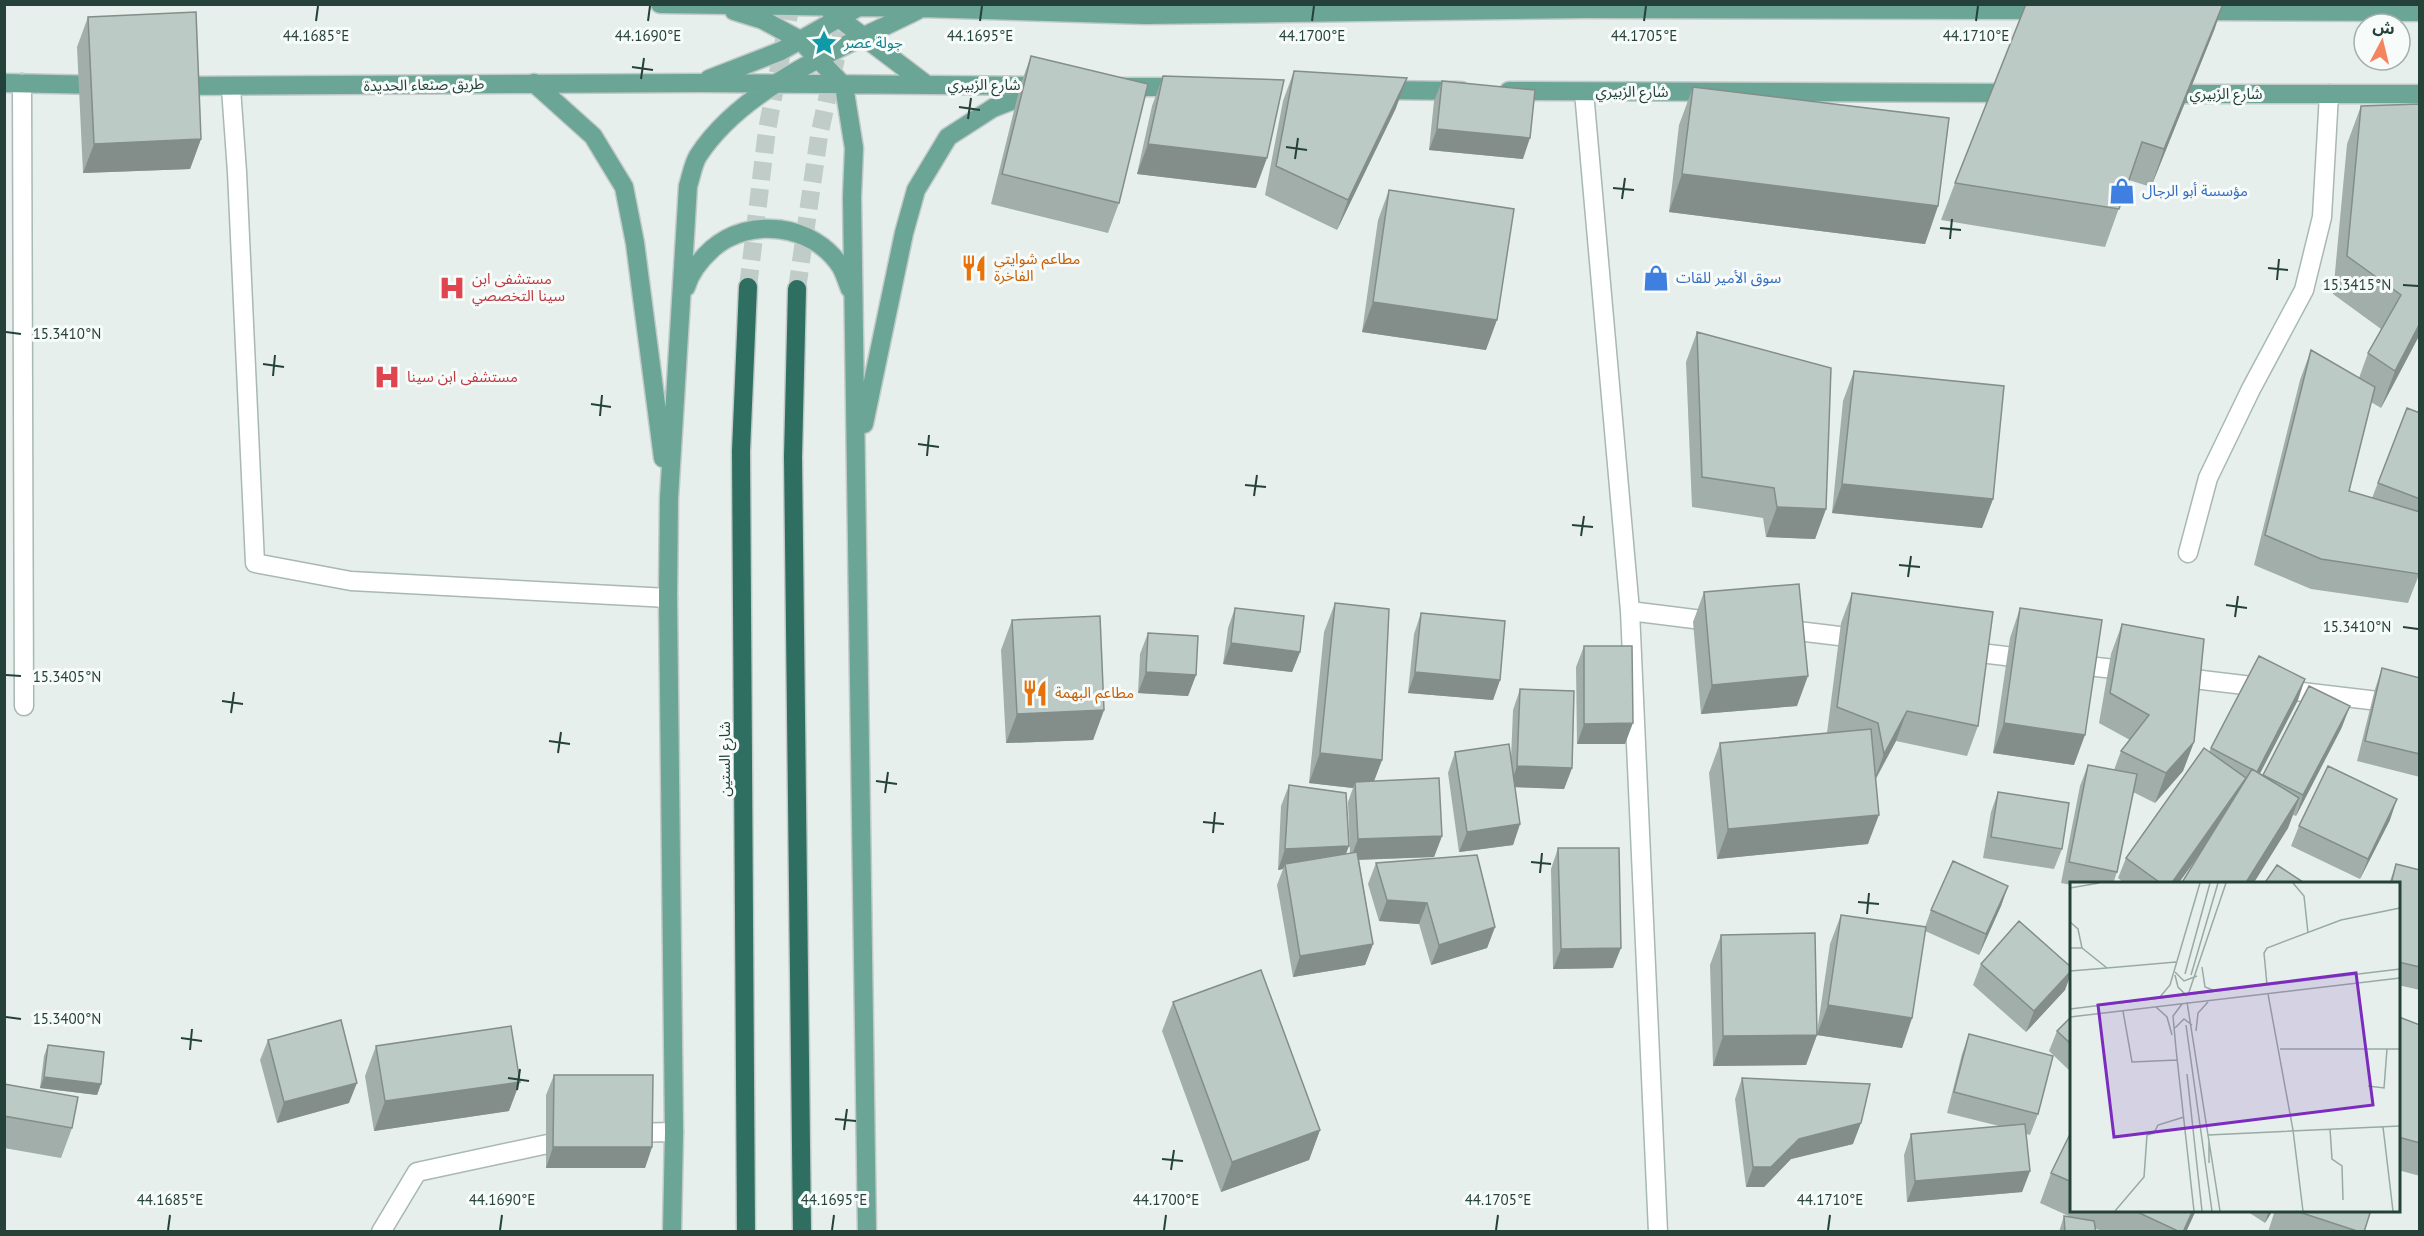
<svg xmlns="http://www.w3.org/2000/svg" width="2424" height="1236" font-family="'PT Sans','Noto Sans Arabic',sans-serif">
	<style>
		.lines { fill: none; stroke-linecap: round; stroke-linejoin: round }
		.highway-tunnel { stroke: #bfccc8; stroke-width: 18; stroke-dasharray: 18 9; stroke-linecap: butt }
		.lane-casing { stroke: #a8b8b2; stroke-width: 21 }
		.street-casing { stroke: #a8b8b2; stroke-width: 21 }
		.primary-casing { stroke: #c2cac8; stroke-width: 21 }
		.highway-casing { stroke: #c2cac8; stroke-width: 21 }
		.lane { stroke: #fff; stroke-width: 18 }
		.street { stroke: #fff; stroke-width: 18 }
		.primary { stroke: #6aa596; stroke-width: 18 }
		.highway { stroke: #2f6f62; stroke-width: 18 }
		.wall { fill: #a1aea9 }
		.shaded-wall { fill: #838d89 }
		.building { fill: #bbcac4; stroke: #838d89; stroke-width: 1.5 }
		.ticks { fill: none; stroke: #24423a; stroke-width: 2 }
		.labels { text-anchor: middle; stroke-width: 6; stroke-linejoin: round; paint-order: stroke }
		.culture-label { font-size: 15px; fill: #0d838f; stroke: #f7fbf9; text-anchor: start }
		.street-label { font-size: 15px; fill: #24423a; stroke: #f7fbf9 }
		.shop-label { font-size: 15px; fill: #366cbe; stroke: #f7fbf9; text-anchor: start }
		.food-label { font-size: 15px; fill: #c56008; stroke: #f7fbf9; text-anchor: start }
		.health-label { font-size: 15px; fill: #be3a42; stroke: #f7fbf9; text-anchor: start }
		.inset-road { fill: none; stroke: #98aaa4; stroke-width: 1.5 }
		.view { fill: #7b2cbf; fill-opacity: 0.15; stroke: #7b2cbf; stroke-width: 3 }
		.inset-edge { fill: none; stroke: #24423a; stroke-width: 3 }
		.ticks-label { font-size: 15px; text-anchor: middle; fill: #24423a; stroke: #f7fbf9; stroke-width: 6; stroke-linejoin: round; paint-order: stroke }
	</style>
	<rect width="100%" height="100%" fill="#e6efeb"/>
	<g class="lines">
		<path class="highway-tunnel" d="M748,287L767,130L791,4
			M797,289L819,136L847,8"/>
		<g class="lane-casing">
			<path id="lane" d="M22,83L24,706
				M2188,553L2208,478L2251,389L2304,290L2322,217L2329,94"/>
		</g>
		<g class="street-casing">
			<path id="street" d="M231,88L237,172L255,563L351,581L668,598
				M1584,92L1630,611L1658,1232
				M1630,611L1718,622
				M1781,629L1864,639
				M1963,651L2031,659
				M2070,664L2132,671
				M2177,677L2420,706
				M628,1133L674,1132
				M381,1232L417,1172L571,1139"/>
		</g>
		<g class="primary-casing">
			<path id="primary" d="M660,4L922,8L1146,15L1584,9L2049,10
				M734,11L763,20L800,40L844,86L854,148L852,197L867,1232
				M2196,11L2420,12
				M831,12L927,85
				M709,79L781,51L857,8
				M4,83L102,85
				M534,83L593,136L624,187L635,243L663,458
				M174,86L699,83L1044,86
				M1122,87H1182
				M1380,90L1461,91
				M1509,91L2016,93
				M2166,94H2420
				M686,287C690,273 701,259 712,249C749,216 814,224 841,267C845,274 847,282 850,289
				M864,424L904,233L916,190L948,137L993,108L1039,90
				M672,1232L674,1132L668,598L669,498L688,186C691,177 693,164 698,156C744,85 845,47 918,10"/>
		</g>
		<g class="highway-casing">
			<path id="highway" d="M797,289L793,457L802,1232
				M746,1232L741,451L748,287"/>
		</g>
		<use href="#lane" class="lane"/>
		<use href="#street" class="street"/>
		<use href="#primary" class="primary"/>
		<use href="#highway" class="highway"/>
	</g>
	<path class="wall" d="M88,17L201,139L190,169L83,173L77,47Z
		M2215,28L2151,187L2129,180L2105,247L1941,220L1955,183Z
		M1031,56L1119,203L1108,233L991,204L1020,86Z
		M1294,71L1396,108L1337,230L1265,195L1283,101Z
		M1163,76L1256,188L1137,174L1152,106Z
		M1442,81L1523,159L1429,150L1434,101Z
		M1693,87L1938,206L1925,244L1669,212L1679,125Z
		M2361,106L2420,334L2381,408L2371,402L2349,491L2372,498L2407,408L2420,413V572L2408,603L2311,589L2254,565L2300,380L2311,350L2359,378L2368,353L2381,329L2333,294L2347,144Z
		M1389,190L1486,350L1362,332L1378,220Z
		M1697,332L1826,509L1815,539L1766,537L1763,518L1692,507L1686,362Z
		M1854,371L1993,499L1982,528L1832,513L1843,401Z
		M1704,592L1797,706L1701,714L1693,622Z
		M1852,593L1978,726L1967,756L1896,741L1876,779L1868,844L1717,859L1709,773L1720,743L1827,733L1841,623Z
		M1335,603L1382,760L1374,781L1442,836L1434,857L1359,860L1373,944L1365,965L1293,977L1277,885L1283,869L1278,870L1281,806L1289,785L1346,854L1350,853L1348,802L1353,788L1309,783L1324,632Z
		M1235,608L1300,652L1292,672L1223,664L1228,628Z
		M2020,608L2074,765L1993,753L2010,638Z
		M1421,613L1500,680L1493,700L1408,693L1414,634Z
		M1012,620L1104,710L1093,740L1006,743L1001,650Z
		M2122,624L2194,742L2183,771L2155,803L2133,792L2117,872L2113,884H2072V885L2061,883L2080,786L2088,765L2114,770L2121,751L2130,740L2099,723L2111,654Z
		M1148,633L1196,675L1188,696L1138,693L1140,654Z
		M1584,646L1625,744H1577L1576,667Z
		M2382,668L2420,678V777L2357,761L2375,689Z
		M1520,689L1572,768L1564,789L1515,787L1520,824L1513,845L1459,852L1448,773L1455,752L1511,759L1513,710Z
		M2298,700L2259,774L2263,776L2342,727L2296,816L2293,815L2288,828L2253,884H2181L2201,852L2178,884H2125L2118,878L2126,858L2209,752L2211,748Z
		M1998,792L2062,849L2054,869L1983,858L1991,812Z
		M2390,820L2360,879L2291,846L2299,826Z
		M1558,848L1613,968L1553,969L1551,869Z
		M1376,863L1495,927L1487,948L1431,965L1419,924L1379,921L1368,884Z
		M2396,864L2420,870V990L2398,985V884H2389Z
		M2008,886L2001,906L1979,955L1925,931L1912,1018L1902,1048L1817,1035L1806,1065L1713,1066L1710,965L1721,935L1817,1032L1830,944L1841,915L1925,927L1931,910Z
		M1981,964L2072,968V971L2065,990L2026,1032L1973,985Z
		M1173,1002L1320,1130L1309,1160L1221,1192L1162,1031Z
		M2072,1016V1073L2049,1051L2057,1031Z
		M2398,1018L2420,1025V1176L2398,1170Z
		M1969,1034L2038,1114L2030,1135L2026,1134L2030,1171L2022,1192L1907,1202L1904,1155L1911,1134L1999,1126L1947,1113L1962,1054Z
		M268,1040L349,1103L277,1123L260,1060Z
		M48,1045L101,1084L97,1095L40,1088L44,1056Z
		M376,1046L509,1111L374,1131L365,1076Z
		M554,1075L652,1147L645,1168H546V1095Z
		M1742,1078L1853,1144L1791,1159L1764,1187H1746L1735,1099Z
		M4,1084L72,1128L61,1158L4,1148Z
		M2072,1130V1210H2196L2186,1232H2103L2095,1228L2096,1232H2059L2064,1216L2073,1218L2040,1203L2051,1173Z
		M2245,1210H2273L2265,1223Z
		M2275,1210H2371L2364,1232H2268Z"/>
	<path class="shaded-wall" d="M2223,4L2215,28L2151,187L2164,149Z
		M1407,78L1396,108L1337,230L1348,200Z
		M1437,129L1530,138L1523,159L1429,150Z
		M201,139L190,169L83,173L94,144Z
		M1148,144L1267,158L1256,188L1137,174Z
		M1682,174L1938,206L1925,244L1669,212Z
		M1373,302L1497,320L1486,350L1362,332Z
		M2420,323V334L2381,408L2395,371Z
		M1842,484L1993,499L1982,528L1832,513Z
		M1777,507L1826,509L1815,539L1766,537Z
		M1231,643L1300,652L1292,672L1223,664Z
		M1146,672L1196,675L1188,696L1138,693Z
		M1415,672L1500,680L1493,700L1408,693Z
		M1808,676L1797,706L1701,714L1712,685Z
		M2305,679L2298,700L2250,793L2257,772Z
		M2350,706L2342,727L2296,816L2303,795Z
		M1104,710L1093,740L1006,743L1017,714Z
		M1907,711L1896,741L1873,783L1884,754Z
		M1633,723L1625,744H1577L1584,724Z
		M2004,723L2085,735L2074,765L1993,753Z
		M2194,742L2183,771L2155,803L2166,773Z
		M1320,753L1382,760L1371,789L1355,782L1353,788L1309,783Z
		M1517,766L1572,768L1564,789L1510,787Z
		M2246,778L2239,799L2178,884H2171Z
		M2299,798L2288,828L2253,884H2245Z
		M2397,799L2390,820L2360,879L2368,859Z
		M1879,815L1868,844L1717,859L1728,829Z
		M1520,824L1513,845L1459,852L1467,832Z
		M1442,836L1434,857L1350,860L1358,839Z
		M1349,846L1341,867L1285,864L1283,869L1278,870L1285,849Z
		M2008,886L2001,906L1979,955L1986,934Z
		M1387,900L1427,903L1419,924L1379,921Z
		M1495,927L1487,948L1431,965L1439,945Z
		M1373,944L1365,965L1293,977L1300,956Z
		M1621,948L1613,968L1553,969L1561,949Z
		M2072,970L2065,990L2026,1032L2034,1011Z
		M1828,1005L1912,1018L1902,1048L1817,1035L1806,1065L1713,1066L1723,1036L1817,1035Z
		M44,1077L101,1084L97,1095L40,1088Z
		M520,1082L509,1111L374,1131L385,1101Z
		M357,1083L349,1103L277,1123L284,1102Z
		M1861,1123L1853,1144L1791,1159L1764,1187H1746L1753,1167L1799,1139Z
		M1320,1130L1309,1160L1221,1192L1232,1162Z
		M553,1147H652L645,1168H546Z
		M2030,1171L2022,1192L1907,1202L1915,1181Z
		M2193,1210H2196L2186,1232H2183Z
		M2269,1210H2273L2265,1223Z"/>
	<path class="building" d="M2026,4H2223L2164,149L2142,142L2119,209L1955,183Z
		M196,12L201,139L94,144L88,17Z
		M1031,56L1148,84L1119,203L1002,174Z
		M1294,71L1407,78L1348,200L1276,166Z
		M1163,76L1284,80L1267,158L1148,144Z
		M1442,81L1535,90L1530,138L1437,129Z
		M1693,87L1949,118L1938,206L1682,174Z
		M2420,104V323L2395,371L2368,353L2401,295L2347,256L2361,106Z
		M1389,190L1514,209L1497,320L1373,302Z
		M1697,332L1831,368L1826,509L1777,507L1774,488L1702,477Z
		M2311,350L2375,387L2349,491L2420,512L2419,574L2321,559L2265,535Z
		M1854,371L2004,386L1993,499L1842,484Z
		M2407,408L2420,413V499L2378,483Z
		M1799,584L1808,676L1712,685L1704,592Z
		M1852,593L1993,612L1978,726L1907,711L1884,754L1878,723L1837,707Z
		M1335,603L1389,609L1382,760L1320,753Z
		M1235,608L1304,616L1300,652L1231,643Z
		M2020,608L2102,620L2085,735L2004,723Z
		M1421,613L1505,621L1500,680L1415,672Z
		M1100,616L1104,710L1017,714L1012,620Z
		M2122,624L2204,639L2194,742L2166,773L2121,751L2149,715L2110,693Z
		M1148,633L1198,636L1196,675L1146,672Z
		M1584,646H1632L1633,723L1584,724Z
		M2259,656L2305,679L2257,772L2211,748Z
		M2382,668L2420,678V754L2365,741Z
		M2309,686L2350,706L2303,795L2263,775Z
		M1520,689L1574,691L1572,768L1517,766Z
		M1871,729L1879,815L1728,829L1720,743Z
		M1509,744L1520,824L1467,832L1455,752Z
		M2204,748L2246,778L2171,884H2162L2126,858Z
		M2088,765L2137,774L2117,872L2069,862Z
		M2328,766L2397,799L2368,859L2299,826Z
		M2252,769L2299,798L2245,884H2181Z
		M1439,778L1442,836L1358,839L1355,782Z
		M1289,785L1346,793L1349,846L1285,849Z
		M1998,792L2069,803L2062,849L1991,837Z
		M1558,848H1619L1621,948L1561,949Z
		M1357,852L1373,944L1300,956L1285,864Z
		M1477,855L1495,927L1439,945L1427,903L1387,900L1376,863Z
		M1953,861L2008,886L1986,934L1931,910Z
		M2396,864L2420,870V967L2398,962V884H2391Z
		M2277,865L2306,884H2264Z
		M1841,915L1926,927L1912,1018L1828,1005Z
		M2019,921L2072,968V970L2034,1011L1981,964Z
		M1815,933L1817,1035L1723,1036L1721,935Z
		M1261,970L1320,1130L1232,1162L1173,1002Z
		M2072,1016V1045L2057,1031Z
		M2399,1017L2420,1025V1143L2398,1137V1018Z
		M341,1020L357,1083L284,1102L268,1040Z
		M511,1026L520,1082L385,1101L376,1046Z
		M1969,1034L2053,1056L2038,1114L1954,1092Z
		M48,1045L104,1052L101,1084L44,1077Z
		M554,1075H653L652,1147H553Z
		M1742,1078L1870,1084L1861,1123L1799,1139L1771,1167H1753Z
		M4,1084L78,1097L72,1128L4,1116Z
		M2025,1124L2030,1171L1915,1181L1911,1134Z
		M2072,1130V1182L2051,1173Z
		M2133,1210H2193L2183,1232H2180Z
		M2293,1210H2371L2364,1232H2360Z
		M2064,1216L2094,1221L2096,1232H2065Z"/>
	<path class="ticks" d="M316,21L318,6M648,21L650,6M980,21L982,6M1312,21L1314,6M1644,21L1646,6M1976,21L1978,6M632,67L653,70M641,79L644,58M959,107L980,110M968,119L971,98M1286,147L1307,150M1295,159L1298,138M1613,188L1634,190M1622,199L1625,178M1940,228L1961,230M1950,239L1952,219M2268,268L2288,270M2277,280L2279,259M2403,285L2418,286M6,332L21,334M263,364L284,367M273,376L275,355M591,404L611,407M600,416L602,395M918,444L939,447M927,456L929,435M1245,485L1266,487M1254,496L1257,475M1572,525L1593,527M1581,536L1584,516M1899,565L1920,567M1908,577L1911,556M2226,605L2247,608M2235,617L2238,596M2403,627L2418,629M6,675L21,676M222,701L243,704M231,713L234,692M549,741L570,744M558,753L561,732M876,781L897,784M885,793L888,772M1203,822L1224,824M1213,833L1215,812M1531,862L1551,864M1540,873L1542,853M1858,902L1879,904M1867,914L1869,893M6,1017L21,1019M181,1038L202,1041M190,1050L192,1029M508,1078L529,1081M517,1090L520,1069M835,1119L856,1121M844,1130L847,1109M1162,1159L1183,1161M1171,1170L1174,1150M168,1230L170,1215M500,1230L502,1215M832,1230L834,1215M1164,1230L1166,1215M1496,1230L1498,1215M1828,1230L1830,1215"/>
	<defs>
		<g id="sight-bare" transform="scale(2.07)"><path d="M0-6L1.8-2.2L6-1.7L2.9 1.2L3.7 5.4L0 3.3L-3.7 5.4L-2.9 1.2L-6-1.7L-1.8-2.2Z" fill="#0f9aa8" stroke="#f7fbf9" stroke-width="2.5" paint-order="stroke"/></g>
		<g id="shop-bare" transform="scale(2.07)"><path d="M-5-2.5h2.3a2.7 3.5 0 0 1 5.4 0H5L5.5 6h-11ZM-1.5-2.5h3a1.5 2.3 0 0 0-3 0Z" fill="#3f7fe0" stroke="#f7fbf9" stroke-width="2.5" paint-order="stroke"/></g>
		<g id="restaurant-bare" transform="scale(2.07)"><path d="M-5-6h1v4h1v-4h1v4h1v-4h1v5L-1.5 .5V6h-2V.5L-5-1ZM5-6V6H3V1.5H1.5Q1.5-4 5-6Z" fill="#e8710a" stroke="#f7fbf9" stroke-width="2.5" paint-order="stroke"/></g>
		<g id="hospital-bare" transform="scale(2.07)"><path d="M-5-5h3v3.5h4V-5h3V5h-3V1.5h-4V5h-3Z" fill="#e0444e" stroke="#f7fbf9" stroke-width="2.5" paint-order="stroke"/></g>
	</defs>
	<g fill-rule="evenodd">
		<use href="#sight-bare" x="824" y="43"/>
		<use href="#shop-bare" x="2122" y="191"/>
		<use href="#restaurant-bare" x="974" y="268"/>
		<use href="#shop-bare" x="1656" y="278"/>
		<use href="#hospital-bare" x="452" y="288"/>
		<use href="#hospital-bare" x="387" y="377"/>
		<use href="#restaurant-bare" x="1035" y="693"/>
	</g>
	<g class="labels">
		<g class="culture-label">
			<text x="844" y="48">جولة عصر</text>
		</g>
		<g class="street-label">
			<text transform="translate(424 85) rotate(-1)" y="5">طريق صنعاء الحديدة</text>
			<text x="984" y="90">شارع الزبيري</text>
			<text x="1632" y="97">شارع الزبيري</text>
			<text x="2226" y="99">شارع الزبيري</text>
			<text transform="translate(725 759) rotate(-90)" y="5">شارع الستين</text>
		</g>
		<g class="shop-label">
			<text x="2142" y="196">مؤسسة أبو الرجال</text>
			<text x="1676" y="283">سوق الأمير للقات</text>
		</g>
		<g class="food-label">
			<text x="994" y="264">مطاعم شوايتي<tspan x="994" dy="17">الفاخرة</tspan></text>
			<text x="1055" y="698">مطاعم البهمة</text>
		</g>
		<g class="health-label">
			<text x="472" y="284">مستشفى ابن<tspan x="472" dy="17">سينا التخصصي</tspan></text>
			<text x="407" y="382">مستشفى ابن سينا</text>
		</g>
	</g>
	<g transform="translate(2070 882)">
		<rect width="330" height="330" fill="#e6efeb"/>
		<path class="inset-road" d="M223,1L234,14L238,51M0,6L29,1M0,40L8,47L12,66M0,66H12L37,86L106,80M132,85L135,105L145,109M0,89L37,86M105,90L114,99L127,94M115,92L140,1M105,93L108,105L117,114M121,93L148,1M197,103L194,71L197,66L271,38L330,26M198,112L223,248L233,329M118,113L156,1M90,115L100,103L130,1M117,120L150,329M112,122L103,134L106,167L124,329M86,125L97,135L102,153M0,127L330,87M53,129L62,180L107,178M0,135L330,96M116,143L142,329M105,146L114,137L122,143M126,149L128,131L138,120M210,167H330M117,192L132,329M298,204L314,206L317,167M313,245L323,329M260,247L262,277L272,284L273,318M138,253L330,244M139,260V281M45,329L74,295L77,253L84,251L88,243L114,235"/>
		<path class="view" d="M286,91L303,223L44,255L28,123Z"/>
		<rect width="330" height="330" class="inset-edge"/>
	</g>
	<g class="ticks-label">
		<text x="316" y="41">44.1685°E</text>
		<text x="648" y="41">44.1690°E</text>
		<text x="980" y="41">44.1695°E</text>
		<text x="1312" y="41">44.1700°E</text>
		<text x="1644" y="41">44.1705°E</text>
		<text x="1976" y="41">44.1710°E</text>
		<text x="2357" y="290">15.3415°N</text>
		<text x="67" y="339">15.3410°N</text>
		<text x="2357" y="632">15.3410°N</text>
		<text x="67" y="682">15.3405°N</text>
		<text x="67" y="1024">15.3400°N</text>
		<text x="170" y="1205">44.1685°E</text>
		<text x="502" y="1205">44.1690°E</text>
		<text x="834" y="1205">44.1695°E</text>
		<text x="1166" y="1205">44.1700°E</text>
		<text x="1498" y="1205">44.1705°E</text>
		<text x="1830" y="1205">44.1710°E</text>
	</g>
	<rect width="2424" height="1236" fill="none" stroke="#24423a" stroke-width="12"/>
	<g transform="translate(2382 42) rotate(7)"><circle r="28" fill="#f7fbf9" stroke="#a3b1ad" stroke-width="1.5"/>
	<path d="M0-4.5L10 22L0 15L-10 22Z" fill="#f4845f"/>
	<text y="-9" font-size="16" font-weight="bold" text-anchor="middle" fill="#24423a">ش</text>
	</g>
</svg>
